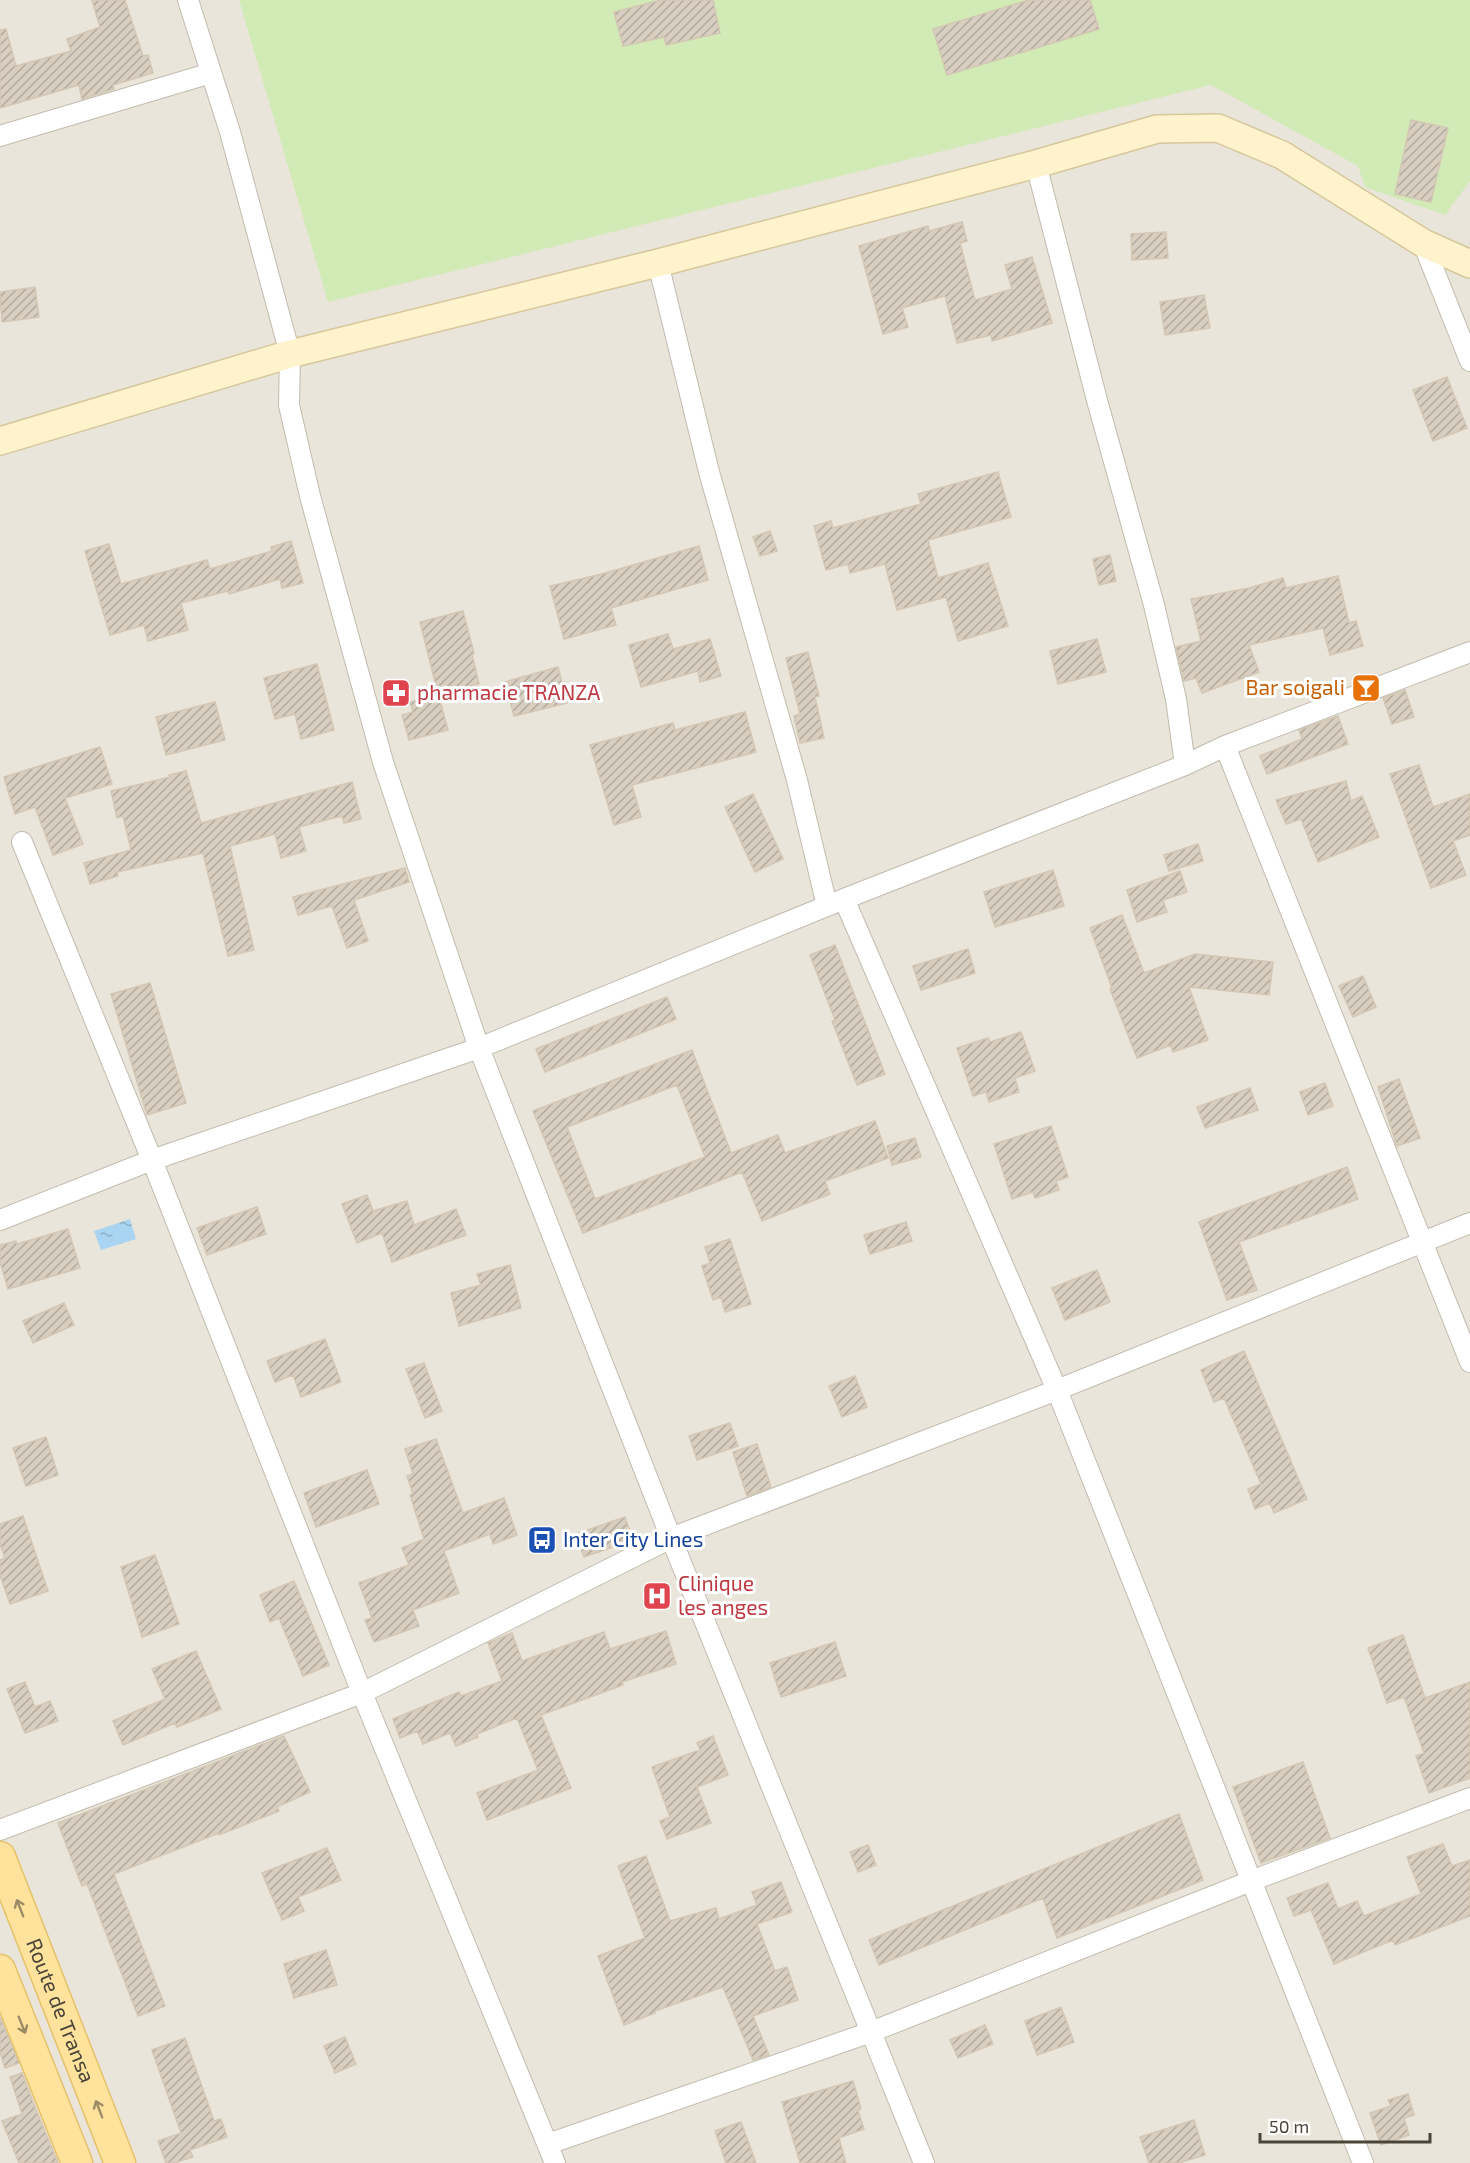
<svg xmlns="http://www.w3.org/2000/svg" width="1470" height="2163" font-family="'Exo 2',sans-serif">
	<style>
		.residential { fill: #eae5da }
		.green { fill: #d2eab5 }
		.water { fill: url(#water-ripples) }
		.building { fill: url(#building-hatch); stroke: #d3c7b4; stroke-width: 1.5; fill-rule: evenodd }
		.lines { fill: none; stroke-linecap: round; stroke-linejoin: round }
		.street-casing { stroke: #c2bbae; stroke-width: 22 }
		.secondary-casing { stroke: #d6c79b; stroke-width: 30 }
		.primary-casing { stroke: #e6c16a; stroke-width: 33 }
		.street { stroke: #fff; stroke-width: 20 }
		.secondary { stroke: #fff3cd; stroke-width: 27 }
		.primary { stroke: #ffe39c; stroke-width: 30 }
		.oneway { stroke: #9c8c66 }
		.labels { text-anchor: middle; stroke-width: 6; stroke-linejoin: round; paint-order: stroke }
		.food-label { font-size: 21px; fill: #c56008; stroke: #fff; text-anchor: end }
		.health-label { font-size: 21px; fill: #be3a42; stroke: #fff; text-anchor: start }
		.transit-label { font-size: 21px; fill: #164399; stroke: #fff; text-anchor: start }
		.street-label { font-size: 21px; fill: #4b4439; stroke: #fff }
	</style>
	<defs>
		<pattern id="water-ripples" width="26" height="14" patternUnits="userSpaceOnUse" patternTransform="scale(1.5)"><rect width="26" height="14" fill="#a9d4f2"/><path d="M2 4q2-2 4 0t4 0M15 11q2-2 4 0t4 0" fill="none" stroke="#8caec5"/></pattern>
		<pattern id="building-hatch" width="6" height="6" patternUnits="userSpaceOnUse" patternTransform="scale(1.5)"><rect width="6" height="6" fill="#d8cfc1"/><path d="M-1 1l2-2M0 6l6-6M5 7l2-2" fill="none" stroke="#b1aa9e"/></pattern>
	</defs>
	<rect width="100%" height="100%" fill="#f6f3ec"/>
	<path class="residential" d="M0,0H1470V2163H0Z"/>
	<path class="green" d="M239,0H1470V181L1445,215L1365,187L1358,166L1211,85L328,302Z"/>
	<path class="water" d="M130,1219L136,1239L101,1250L94,1231Z"/>
	<path class="building" d="M92,0H125L143,56L148,55L153,73L113,85L114,89L82,99L79,85L0,108V30L6,29L16,66L71,51L67,39L100,27Z
		M661,0H713L720,33L666,45L664,37L623,46L614,12Z
		M1029,0H1090L1099,29L947,75L933,29Z
		M1411,120L1448,128L1431,202L1395,194Z
		M962,222L967,241L960,243L975,300L1012,289L1005,265L1032,257L1052,323L992,341L991,335L957,343L945,296L902,308L908,327L883,334L859,246L928,226L929,231Z
		M1166,232L1168,258L1132,260L1131,234Z
		M35,287L39,317L2,322L0,292Z
		M1204,295L1210,328L1165,335L1160,302Z
		M1447,377L1467,428L1433,441L1413,390Z
		M998,472L1011,517L928,540L938,578L988,563L1008,626L958,641L946,597L897,610L885,564L850,573L848,564L826,570L814,526L831,521L833,528L921,504L918,494Z
		M770,531L777,551L760,556L753,537Z
		M291,541L303,583L282,588L280,579L229,594L228,591L181,603L188,630L148,641L144,625L110,635L85,551L109,544L121,584L207,560L210,569L272,551L271,547Z
		M699,546L708,580L611,608L616,625L564,639L550,586L602,574Z
		M1110,555L1116,581L1099,585L1093,559Z
		M1338,576L1349,623L1356,621L1363,646L1330,655L1323,628L1249,645L1259,672L1202,693L1196,678L1184,681L1176,647L1201,641L1191,599L1249,588L1283,578L1286,588Z
		M463,611L474,653L472,654L479,684L438,694L420,622Z
		M668,634L673,649L710,639L721,676L700,682L698,671L641,687L629,645Z
		M1097,639L1106,672L1058,684L1050,651Z
		M808,652L819,696L815,697L824,738L800,743L794,716L800,714L786,658Z
		M317,664L334,730L301,739L295,714L275,719L264,678Z
		M558,667L567,703L514,716L505,682Z
		M1405,690L1414,717L1392,724L1383,698Z
		M438,694L448,730L409,740L402,715L413,712L410,702Z
		M215,702L225,740L166,755L156,717Z
		M745,712L756,752L632,785L641,817L614,825L590,745L673,723L675,730Z
		M1338,716L1348,744L1267,774L1260,756L1302,739L1299,730Z
		M100,747L112,784L65,798L83,844L53,855L35,807L15,814L4,777Z
		M1419,765L1433,807L1470,794V835L1453,841L1466,875L1431,888L1390,774Z
		M186,771L201,823L352,782L361,819L344,823L342,816L299,827L306,851L281,858L275,834L230,846L254,950L228,956L203,853L117,872L118,876L90,884L84,863L131,850L123,816L117,818L111,791L170,777L169,775Z
		M1346,781L1351,801L1362,796L1379,837L1318,862L1301,819L1286,824L1276,800Z
		M753,794L783,859L755,872L725,807Z
		M1198,844L1203,861L1169,871L1164,855Z
		M405,868L409,882L354,900L368,941L347,948L332,906L298,915L293,897Z
		M1053,870L1064,906L995,927L984,892Z
		M1180,871L1187,892L1163,900L1167,912L1137,922L1127,890Z
		M1122,915L1144,973L1195,954L1273,962L1269,995L1189,987L1208,1040L1173,1052L1171,1045L1137,1058L1110,989L1112,988L1090,928Z
		M835,945L885,1074L857,1085L832,1021L835,1020L810,955Z
		M968,949L975,973L921,990L913,966Z
		M1363,976L1376,1007L1353,1017L1339,986Z
		M150,983L186,1103L147,1115L111,994Z
		M667,997L676,1019L545,1072L536,1049Z
		M1021,1032L1035,1071L1015,1078L1019,1092L989,1102L986,1092L973,1096L957,1048L988,1038L990,1042Z
		M692,1050L731,1153L778,1135L785,1153L875,1121L888,1158L825,1181L830,1194L762,1221L742,1172L583,1233L533,1111ZM677,1085L705,1157L595,1199L567,1127Z
		M1399,1079L1420,1138L1397,1146L1378,1087Z
		M1325,1083L1333,1106L1308,1115L1300,1092Z
		M1250,1088L1258,1110L1205,1128L1197,1107Z
		M1051,1126L1068,1177L1056,1181L1059,1190L1035,1198L1033,1192L1012,1199L994,1144Z
		M915,1138L921,1157L892,1165L887,1146Z
		M1347,1167L1358,1199L1239,1242L1257,1290L1227,1300L1199,1222Z
		M367,1195L373,1211L407,1201L414,1225L456,1209L466,1235L392,1262L382,1233L357,1243L342,1204Z
		M257,1207L266,1234L207,1255L197,1228Z
		M906,1222L912,1241L870,1254L864,1235Z
		M68,1229L80,1268L8,1289L0,1262V1245L16,1241L17,1244Z
		M730,1239L751,1304L725,1312L721,1297L713,1300L702,1266L710,1263L705,1247Z
		M510,1265L521,1308L459,1326L451,1293L481,1285L477,1274Z
		M1097,1270L1110,1302L1065,1320L1052,1288Z
		M64,1303L74,1325L33,1343L23,1321Z
		M325,1339L341,1382L301,1397L293,1375L275,1382L267,1361Z
		M1244,1351L1307,1499L1274,1513L1270,1503L1255,1509L1248,1489L1261,1484L1224,1398L1214,1402L1201,1370Z
		M424,1363L442,1411L425,1418L406,1369Z
		M855,1376L867,1407L842,1417L829,1386Z
		M730,1423L738,1446L697,1460L689,1436Z
		M46,1437L58,1475L26,1486L13,1448Z
		M436,1439L463,1513L504,1498L517,1535L493,1544L490,1534L444,1551L459,1593L413,1610L419,1626L374,1642L365,1620L372,1618L359,1583L409,1565L402,1548L424,1539L410,1495L413,1494L407,1476L413,1474L405,1449Z
		M757,1444L771,1487L747,1496L733,1452Z
		M367,1470L379,1504L316,1527L304,1493Z
		M23,1516L48,1591L10,1604L0,1575V1560L5,1558L0,1544V1524Z
		M625,1517L633,1540L584,1557L576,1534Z
		M155,1555L179,1624L142,1637L121,1567Z
		M294,1581L329,1665L303,1676L279,1618L270,1622L260,1595Z
		M666,1631L676,1664L622,1682L623,1685L541,1715L571,1788L487,1820L477,1793L538,1770L517,1718L477,1734L478,1737L456,1746L450,1733L423,1744L417,1731L400,1738L393,1719L459,1692L461,1696L502,1681L488,1643L512,1633L522,1661L604,1632L610,1649Z
		M1403,1635L1425,1698L1470,1682V1778L1429,1793L1416,1756L1424,1753L1404,1697L1387,1703L1368,1648Z
		M835,1642L846,1676L781,1697L770,1663Z
		M196,1651L221,1709L177,1727L175,1723L123,1745L113,1721L165,1699L152,1669Z
		M25,1682L35,1707L50,1701L58,1721L25,1733L7,1689Z
		M284,1736L310,1792L277,1807L279,1811L219,1835V1833L114,1874L165,2006L138,2016L87,1884L82,1886L58,1823Z
		M713,1736L728,1775L697,1787L711,1823L667,1839L660,1821L670,1817L652,1767L700,1750L697,1743Z
		M1303,1762L1330,1838L1261,1863L1233,1787Z
		M1179,1814L1203,1880L1057,1938L1043,1898L879,1965L869,1940Z
		M1443,1844L1452,1866L1470,1860V1916L1395,1945L1393,1940L1334,1964L1311,1910L1294,1916L1287,1898L1328,1883L1338,1909L1357,1901L1364,1916L1421,1894L1407,1857Z
		M868,1845L876,1865L858,1872L850,1852Z
		M327,1848L341,1880L298,1897L304,1911L282,1920L262,1873Z
		M646,1856L670,1921L716,1908L719,1919L757,1905L752,1892L781,1882L792,1912L757,1924L775,1971L787,1967L798,2000L753,2016L769,2055L753,2060L723,1987L655,2011V2013L624,2025L598,1956L645,1938L618,1866Z
		M326,1950L337,1985L294,1998L284,1964Z
		M1061,2007L1074,2042L1037,2055L1025,2021Z
		M0,2017L19,2063L5,2068L0,2052Z
		M985,2025L993,2044L958,2058L950,2040Z
		M345,2037L356,2064L335,2073L324,2046Z
		M185,2038L214,2121L221,2119L227,2137L190,2150L193,2157L174,2163H166L158,2141L181,2133L152,2050Z
		M22,2073L37,2112L58,2163H19L2,2121L22,2114L10,2077Z
		M853,2081L861,2109L858,2110L864,2129L839,2138L846,2163H800L782,2102Z
		M1408,2094L1414,2115L1404,2118L1409,2135L1381,2145L1370,2113L1391,2106L1388,2100Z
		M1194,2120L1205,2155L1179,2163H1149L1140,2137Z
		M741,2122L756,2163H726L715,2131Z"/>
	<g class="lines">
		<g class="street-casing">
			<path id="street" d="M188,0L230,132L290,354L289,405L310,496L383,762L479,1048L671,1538L924,2163
				M0,136L211,73
				M1036,164L1098,404L1154,605L1176,699L1185,765
				M1423,243L1470,361
				M658,263L709,472L797,780L827,906
				M1225,746L1470,1362
				M22,842L152,1160L362,1693L555,2163
				M844,899L1057,1390L1363,2163
				M0,1220L152,1160L479,1048L844,899L1185,765L1225,746L1470,652
				M0,1830L362,1693L671,1538L1057,1390L1470,1223
				M548,2144L871,2032L1251,1881L1470,1798"/>
		</g>
		<g class="secondary-casing">
			<path id="secondary" d="M0,441L290,354L658,263L1036,164L1157,129L1218,128L1282,155L1423,243L1470,264"/>
		</g>
		<g class="primary-casing">
			<g id="primary">
				<path id="s1" d="M0,1857L120,2163"/>
				<path d="M0,1970L77,2163"/>
			</g>
		</g>
		<use href="#street" class="street"/>
		<use href="#secondary" class="secondary"/>
		<use href="#primary" class="primary"/>
	</g>
	<defs><path id="oneway-shaft" d="M-6 0H5M1.5-3L5.5 0L1.5 3" fill="none" stroke-width="1.6" stroke-linecap="round" stroke-linejoin="round" transform="scale(1.5)"/></defs>
	<g class="oneway">
		<use href="#oneway-shaft" transform="translate(20 1908) rotate(-111)"/>
		<use href="#oneway-shaft" transform="translate(22 2025) rotate(68)"/>
		<use href="#oneway-shaft" transform="translate(99 2109) rotate(-111)"/>
	</g>
	<defs>
		<g id="bar-square" transform="scale(1.5)"><rect x="-9" y="-9" width="18" height="18" rx="4" fill="#e8710a" stroke="#fff"/><path d="M-6-5H6L.8 .8V4.5H3.5V6h-7V4.5H-.8V.8Z" fill="#fff"/></g>
		<g id="pharmacy-square" transform="scale(1.5)"><rect x="-9" y="-9" width="18" height="18" rx="4" fill="#e0444e" stroke="#fff"/><path d="M-2-6h4v4h4v4h-4v4h-4v-4h-4v-4h4Z" fill="#fff"/></g>
		<g id="bus-square" transform="scale(1.5)"><rect x="-9" y="-9" width="18" height="18" rx="4" fill="#1a4fb4" stroke="#fff"/><path d="M-5-6H5V4H4V6H2V4H-2V6H-4V4H-5ZM-3.5-4V0h7V-4ZM-3.5 1.2v1.5H-2V1.2ZM2 1.2v1.5H3.5V1.2Z" fill="#fff"/></g>
		<g id="hospital-square" transform="scale(1.5)"><rect x="-9" y="-9" width="18" height="18" rx="4" fill="#e0444e" stroke="#fff"/><path d="M-5-5h3v3.5h4V-5h3V5h-3V1.5h-4V5h-3Z" fill="#fff"/></g>
	</defs>
	<g fill-rule="evenodd">
		<use href="#bar-square" x="1366" y="688"/>
		<use href="#pharmacy-square" x="396" y="693"/>
		<use href="#bus-square" x="542" y="1540"/>
		<use href="#hospital-square" x="657" y="1596"/>
	</g>
	<g class="labels">
		<g class="food-label">
			<text x="1345" y="695">Bar soigali</text>
		</g>
		<g class="health-label">
			<text x="417" y="700">pharmacie TRANZA</text>
			<text x="678" y="1591">Clinique<tspan x="678" dy="24">les anges</tspan></text>
		</g>
		<g class="transit-label">
			<text x="563" y="1547">Inter City Lines</text>
		</g>
		<g class="street-label">
			<text dy="7" stroke="none"><textPath href="#s1" startOffset="165">Route de Transa</textPath></text>
		</g>
	</g>
	<path d="M1260 2133v9h170v-9" fill="none" stroke="#4b4439" stroke-width="3"/>
	<text x="1269" y="2133" font-size="18" fill="#4b4439" stroke="#ffffff" stroke-width="4.5" paint-order="stroke">50 m</text>
</svg>
